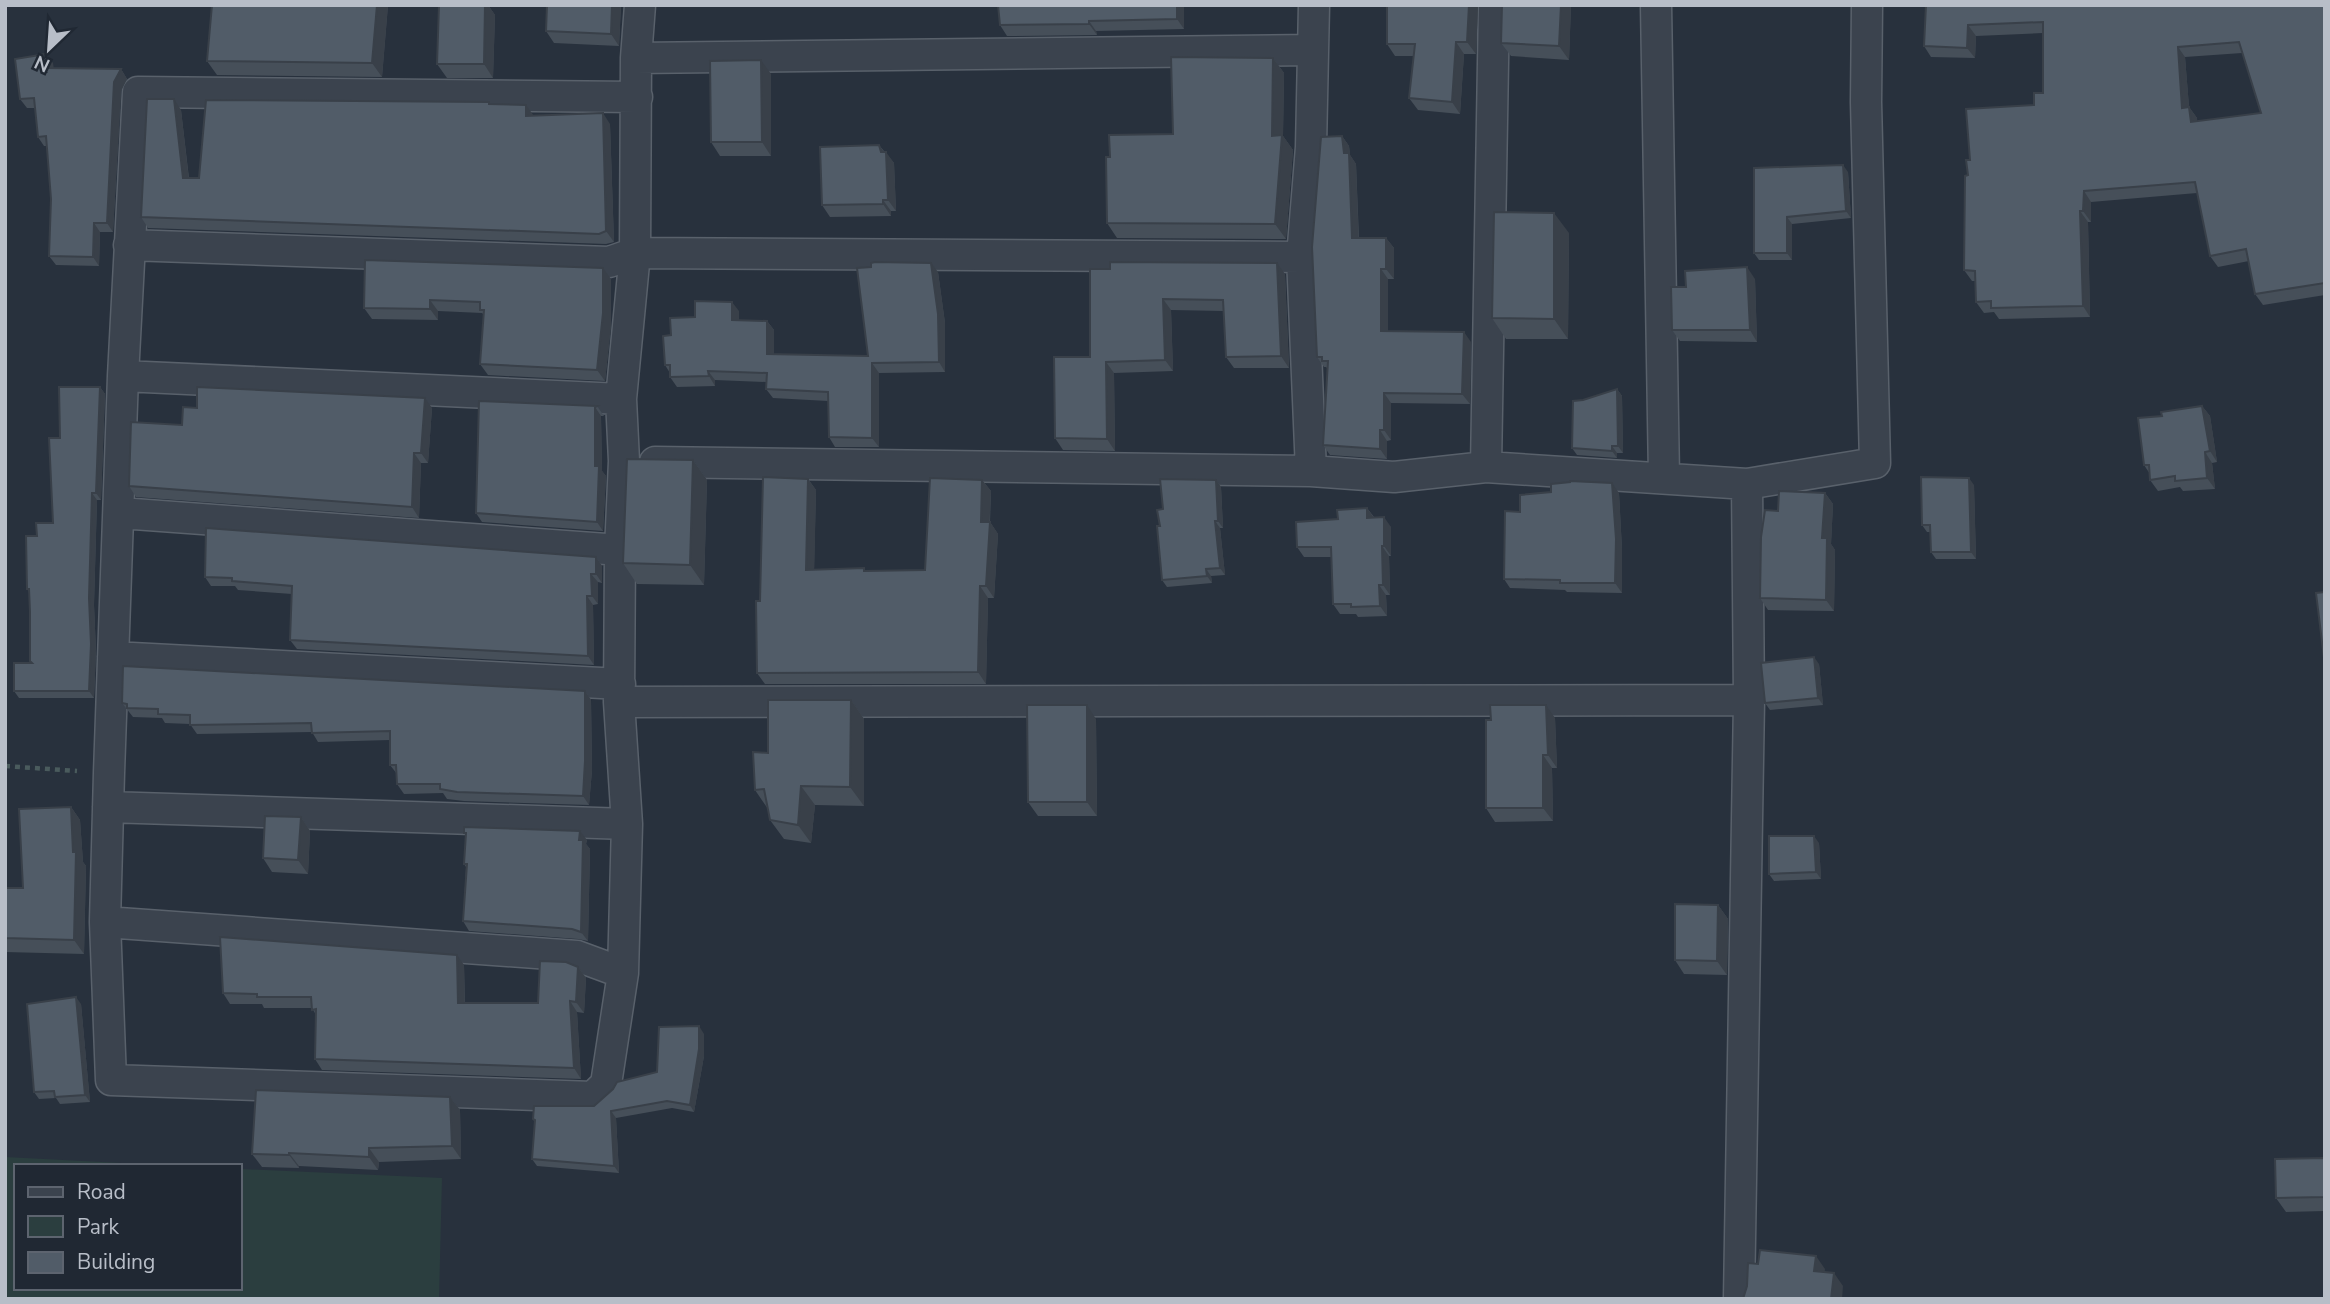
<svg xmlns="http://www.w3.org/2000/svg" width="2330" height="1304" font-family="'Nunito Sans',sans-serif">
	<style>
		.green { fill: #2b3e3f }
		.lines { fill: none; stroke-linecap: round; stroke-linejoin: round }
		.minor-casing { stroke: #59616b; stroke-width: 33 }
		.path { stroke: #4a5b5d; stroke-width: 4.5; stroke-dasharray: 5 5; stroke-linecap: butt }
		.minor { stroke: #3b434e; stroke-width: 30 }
		.wall { fill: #464f59; fill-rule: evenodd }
		.shaded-wall { fill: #394049 }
		.building { fill: #515c68; stroke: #394049; stroke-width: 2; fill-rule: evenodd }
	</style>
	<rect width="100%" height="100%" fill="#28313d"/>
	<path class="green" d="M5,1157L179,1166H16V1288H240V1169L442,1178L439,1299H7Z"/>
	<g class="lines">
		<g class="minor-casing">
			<path id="minor" d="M1656,5L1664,477
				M636,58L1313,50
				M637,97L138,92L123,376L109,773L105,922L111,1080L593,1097L606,1084L623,973L627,824L619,702L620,550L624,461L621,399L635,253L636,58L640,5
				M129,245L609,262L635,253L1302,257
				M123,376L621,399
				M655,462L1311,471L1394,477L1486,467L1747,484L1875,463L1866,102L1867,5
				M1486,467L1494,5
				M1311,471L1302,257L1311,147L1314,5
				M120,513L620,550
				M113,657L620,684
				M619,702L1749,700
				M108,807L627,824
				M105,922L577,956L623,973
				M1739,1299L1749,700L1747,484"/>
		</g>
		<path class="path" d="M5,766L77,771"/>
		<use href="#minor" class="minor"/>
	</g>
	<path class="wall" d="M388,5L382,77L217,75L207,61Z
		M439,5H488L495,15L493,78H447L437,64Z
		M547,5H621L619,46L554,43L546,31Z
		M1184,5V29L1096,31L1097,35L1007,36L1000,25Z
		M1478,5L1476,54H1464L1460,114L1418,110L1409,98L1414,56H1395L1387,44Z
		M1502,5H1571L1569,60L1511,56L1501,43Z
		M1926,5H2325V295L2263,305L2255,294L2249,261L2218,267L2210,256L2197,193L2091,202V222H2088L2090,317L1999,319L1994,312L1984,313L1976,302V281H1972L1964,270L1968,175L1970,160L2034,105L2043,93V33L1976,36L1975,58L1931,57L1924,46ZM2242,53L2261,113L2197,121V118L2189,107L2185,57Z
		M1273,58L1284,73L1283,136L1293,150L1286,239L1117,238L1107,223L1110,157L1173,134Z
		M53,63V68L121,69L127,79L121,91L113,232H100L99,266L56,265L49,256L51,199L47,146H44L38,137L35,108H27L20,99Z
		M771,74V156H720L711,142Z
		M489,102L490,104L534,116L610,124L614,242L606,244L148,228L141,217L181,110L189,178H199Z
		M1342,136L1349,146L1350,155L1356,164L1359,238H1386L1394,248V279H1388V331L1471,342L1470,404L1391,403V440L1387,441V459L1330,455L1323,445L1328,369L1326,367H1324L1317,357Z
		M879,145L894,163L896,211H891V216L830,217L822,205Z
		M1754,168L1848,172L1851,218L1792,224V260H1759L1754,253Z
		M1569,233L1568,339H1506L1492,318Z
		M1090,269L1285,274L1289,368H1234L1226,357L1224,311L1171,310L1173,371L1114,373L1115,451L1063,450L1055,438L1090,357Z
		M938,272L945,323V372L879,373V447H835L829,437L828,401L773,398L766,389V382L715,380V386L677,387L670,377V373L665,365L671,335L695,317L739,311V320L767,321L774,330V354L868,356Z
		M611,279V325L605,381L488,375L480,364L484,315L482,313L438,311V320L372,319L364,308Z
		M1755,279L1757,342L1680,341L1672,330L1686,287Z
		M100,387L105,394L101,500H97L94,605L96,651L94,698H19L14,691L31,663L29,592L27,589L37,536L53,523L60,438Z
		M1617,389L1622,396L1623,453H1617V458L1577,455L1572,448L1583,400Z
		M479,401L597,406L604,416H601L602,471L606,476L603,531L482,522L476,513Z
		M2202,406L2210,416L2217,462L2212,463L2215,489L2183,491L2180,487L2158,491L2150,480V474L2144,465L2162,416Z
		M432,408L428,463H421L419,518L136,497L129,486L182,425Z
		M693,460L707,480L704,585L637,584L623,563Z
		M808,479L816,490L814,569L866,571L925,570L982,480L991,491L990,522L998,534L994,598H988L986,684H765L757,673L760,601Z
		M1216,480L1221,487L1223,528H1220L1225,575L1211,576L1212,583L1167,587L1162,580L1163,509Z
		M1974,485L1976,559H1936L1931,552V532H1927L1922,525Z
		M1619,493L1622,549V593L1567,592L1565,590L1510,588L1504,579L1520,512Z
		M1825,493L1833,504L1831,544L1835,550L1834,611L1768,610L1760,598L1778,511Z
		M1367,508L1374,517L1391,527V556H1389L1390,595H1386L1387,616L1358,617L1356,614H1340L1333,604L1331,557H1304L1297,547L1338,519Z
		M596,557L602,566V583L598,582V604L593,605L594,665L297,649L290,640L292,594L238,590L235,586H211L205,577Z
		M1819,664L1823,705L1770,710L1765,703Z
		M585,691L591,700L592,770L589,805L464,801L447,799L443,793L404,794L397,784V774L390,765V740L318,742L312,732L197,734L190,724L165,723L162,718L133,717L122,703Z
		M851,700L864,719V806L815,805L811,843L784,839L770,820L768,809L755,790L768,753Z
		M1555,718L1557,768H1552L1553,821L1495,822L1486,808Z
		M1096,719L1097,816H1038L1028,802Z
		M71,807L80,820L83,862L86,866L84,954L5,952V888H23Z
		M301,817L310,831L308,874L272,872L263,858Z
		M464,833L587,840L586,844L590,849L588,941L578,939L469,931L463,921L466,867L464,864L466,836Z
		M1819,843L1821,879L1774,881L1769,874Z
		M1718,905L1728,919L1727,975L1684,974L1675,960Z
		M464,965L465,1003H538L578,967L586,978L584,1013L577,1012L581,1079L322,1070L315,1059L316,1015L312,1008H264L262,1004H230L223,993Z
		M81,1004L90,1102L60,1104L56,1098L39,1099L34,1092Z
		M704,1034V1056L694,1112L672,1108L616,1118L619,1173L537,1166L532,1159L535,1123L533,1119L594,1106L657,1072Z
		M450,1097L460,1110L461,1159L379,1162L378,1170L299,1166V1168L262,1167L252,1154Z
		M2325,1158V1211L2286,1212L2276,1198Z"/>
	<path class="shaded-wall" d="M377,5H388L382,77L372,63Z
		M485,5H488L495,15L493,78L484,64Z
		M612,5H621L619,46L611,34Z
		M1177,5H1184V29L1177,19Z
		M1469,5H1478L1476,54L1467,42Z
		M1561,5H1571L1569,60L1559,46Z
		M1089,21L1096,31L1097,35L1089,24Z
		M1968,25L1976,36L1975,58L1967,48Z
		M1456,42L1464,54L1460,114L1452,102Z
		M2178,47L2185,57L2190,118L2182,108Z
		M46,54L53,63L55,77L48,68Z
		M1273,58L1284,73L1283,136L1293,150L1286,239L1275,224L1272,136Z
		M761,60L771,74V156L762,142Z
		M121,69L127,79L121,91L113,232L107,223L114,82Z
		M174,99L181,110L190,189L183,178Z
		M526,105L534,116H526Z
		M2189,107L2197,118L2198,133L2191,122Z
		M603,113L610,124L614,242L606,231Z
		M1342,136L1349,146L1350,155L1356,164L1359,248L1352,238Z
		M879,145L886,155V152L894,163L896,211L888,200Z
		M1843,165L1848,172L1851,218L1846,211Z
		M2084,191L2091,202V222L2083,211Z
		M883,200L891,211V216L883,204Z
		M2080,211L2088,222L2090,317L2083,306Z
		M1554,213L1569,233L1568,339L1554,319Z
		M1787,217L1792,224V260L1787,253Z
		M94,223L100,232L99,266L93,257Z
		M1386,238L1394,248V279L1386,269Z
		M931,263L938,272L945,323V372L939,362Z
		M1277,263L1285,274L1289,368L1281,356Z
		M1747,267L1755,279L1757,342L1750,330Z
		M603,268L611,279V325L605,381L597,370Z
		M1381,269L1388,279V341L1381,331Z
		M1163,299L1171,310L1173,371L1165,360Z
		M430,300L438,311V320L430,309Z
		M732,302L739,311V330L732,320Z
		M767,321L774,330V364L767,354Z
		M1464,332L1471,342L1470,404L1462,394Z
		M1106,362L1114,373L1115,451L1107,439Z
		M872,363L879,373V447L872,438Z
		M708,371L715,380V386L709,376Z
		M100,387L105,394L101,500L96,493Z
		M1617,389L1622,396L1623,453L1618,446Z
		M1384,393L1391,403V440L1384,430Z
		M425,398L432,408L428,463L421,453Z
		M2202,406L2210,416L2217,462L2210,451Z
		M595,407L601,416L602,471L606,476L603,531L597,522Z
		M1380,430L1387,441V459L1380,449Z
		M1612,446L1617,453V458L1612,451Z
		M2205,452L2212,463L2215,489L2207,478Z
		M414,453L421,463L419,518L412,507Z
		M693,460L707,480L704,585L690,565Z
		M1969,478L1974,485L1976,559L1971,552Z
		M808,479L816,490L814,581L806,570Z
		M982,480L991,491L989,533L981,522Z
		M1216,480L1221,487L1223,528L1218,521Z
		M1612,483L1619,493L1622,549V593L1615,583Z
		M92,493L97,500L94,605L96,651L94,698L89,691V598Z
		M1825,493L1833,504L1831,544L1835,550L1834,611L1826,600L1822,538Z
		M1367,508L1374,518H1367Z
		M1384,517L1391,527V556L1384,546Z
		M1215,521L1220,528L1225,575L1220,568Z
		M990,522L998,534L994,598L986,586Z
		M1382,546L1389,556L1390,595L1383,585Z
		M596,557L602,566V583L596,574Z
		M1206,569L1211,576L1212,583L1207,576Z
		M591,574L598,582V604L592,596Z
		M1379,585L1386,595L1387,616L1380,606Z
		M980,586L988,598L986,684L978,672Z
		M587,596L593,605L594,665L588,656Z
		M1814,657L1819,664L1823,705L1818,698Z
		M585,691L591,700L592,770L589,805L583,796Z
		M851,700L864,719V806L850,787Z
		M1087,705L1096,719L1097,816L1087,802Z
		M1546,705L1555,718L1557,768L1548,755Z
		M1543,755L1552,768L1553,821L1543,808Z
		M801,786L815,805L811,843L798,825Z
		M71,807L80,820L83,862L86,866L84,954L74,940L73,852Z
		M301,817L310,831L308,874L298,860Z
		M580,831L587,840L586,844L590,849L588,941L581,932Z
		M1814,836L1819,843L1821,879L1816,872Z
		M1718,905L1728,919L1727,975L1717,961Z
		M457,955L464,965L465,1014L458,1003Z
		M578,967L586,978L584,1013L576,1002Z
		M76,997L81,1004L90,1102L85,1095Z
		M570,1001L577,1012L581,1079L574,1068Z
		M699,1026L704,1034V1056L694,1112L690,1105Z
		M450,1097L460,1110L461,1159L452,1146Z
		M611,1111L616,1118L619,1173L614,1166Z
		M369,1148L379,1162L378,1170L369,1157Z
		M289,1153L299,1166V1168L289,1155Z
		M1816,1256L1825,1269L1823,1284L1814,1271Z
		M1834,1273L1843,1286L1842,1299H1831Z"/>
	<path class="building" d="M212,5H377L372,63L207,61Z
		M439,5H485L484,64H437Z
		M547,5H612L611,34L546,31Z
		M998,5H1177V19L1089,21V24L1000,25Z
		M1387,5H1469L1467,42H1456L1452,102L1409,98L1415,44H1387Z
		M1502,5H1561L1559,46L1501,43Z
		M1926,5H2325V283L2255,294L2246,249L2210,256L2195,182L2084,191L2083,211H2080L2083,306L1991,308V301L1976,302L1975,271L1964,270L1965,176L1968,175L1966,160H1970L1966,109L2034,105V93H2043V22L1968,25L1967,48L1924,46ZM2239,42L2261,113L2191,122L2189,107L2182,108L2178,47Z
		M46,54L48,68L121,69L114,82L107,223H94L93,257L49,256L51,199L46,136L38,137L34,98L20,99L15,59Z
		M1171,57L1273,58L1272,136L1282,135L1275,224L1107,223L1106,157H1110L1109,135L1173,134Z
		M761,60L762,142H711L710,61Z
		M147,99H174L183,178H199L206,100L489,102V104L526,105V116L603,113L606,231L599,234L141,217Z
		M1342,136L1344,153H1349L1352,238H1386V269H1381V331L1464,332L1462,394L1384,393V430H1380V449L1323,445L1328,361H1322V357H1317L1312,247L1321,137Z
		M879,145L881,152H886L888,200H883V204L822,205L820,147Z
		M1843,165L1846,211L1787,217V253H1754V168Z
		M1494,212L1554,213V319L1492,318Z
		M365,260L603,268V313L597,370L480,364L484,310H480V302L430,300V309L364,308Z
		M875,262L931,263L938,314L939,362L872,363V438L829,437L828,392L766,389L767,373L708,371L709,376L670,377V365H665L663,336L671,335L670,318L695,317V301L732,302V320L767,321V354L868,356L857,268L871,267V263Z
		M1110,262L1277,263L1281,356L1226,357L1223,300L1163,299L1165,360L1106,362L1107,439L1055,438L1054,357H1090V269H1110Z
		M1747,267L1750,330H1672L1671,287H1686L1685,271Z
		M59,387H100L96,493H92L89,598L91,644L89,691H14V663H32L30,661V612L29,589H27L26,536H37L36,523H53L49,438H60Z
		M197,387L425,398L421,453H414L412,507L129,486L131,422L182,425L183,407L197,408Z
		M1617,389L1618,446H1612V451L1572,448L1573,401L1583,400Z
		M479,401L597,406L595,407V466H599L597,522L476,513Z
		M2202,406L2210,451L2205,452L2207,478L2175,481V476L2150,480L2149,465H2144L2138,418L2162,416L2161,412Z
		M627,459L693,460L690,565L623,563Z
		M763,477L808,479L806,570L864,568V571L925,570L930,478L982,480L981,522H990L986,586H980L978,672L757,673L756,601H760Z
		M1921,477L1969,478L1971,552H1931L1930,525H1922Z
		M1160,479L1216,480L1218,521H1215L1220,568L1206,569L1207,576L1162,580L1157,526H1160L1157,510L1163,509Z
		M1570,481L1612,483L1616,539L1615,583H1560V580L1504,579L1505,511L1520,512V495L1551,492V484L1570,482Z
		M1779,491L1825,493L1822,538H1827L1826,600L1760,598L1761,537L1765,510L1778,511Z
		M1367,508V518L1384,517V546H1382L1383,585H1379L1380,606L1351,607V604H1333L1331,547H1297L1296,522L1338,519L1337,510Z
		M206,528L596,557V574H591L592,596H587L588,656L290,640L292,586L232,581V578L205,577Z
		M2325,592V666L2316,593Z
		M1814,657L1818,698L1765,703L1761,663Z
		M123,666L585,691V761L583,796L457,792L440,789V784H397L396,765H390V731L312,733L311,723L190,725V715L158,714V709L127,708V704L122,703Z
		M768,700H851L850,787L801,786L798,825L770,820L764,789L755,790L753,752L768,753Z
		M1027,705H1087V802H1028Z
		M1490,705H1546L1548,755H1543V808H1486V720H1491Z
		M71,807L73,852H76L74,940L5,938V888H23L19,809Z
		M265,816L301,817L298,860L263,858Z
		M464,827L580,831L579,840H583L581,932L572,929L463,921L467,864H464L466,833H464Z
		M1769,836H1814L1816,872L1769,874Z
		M1675,904L1718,905L1717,961L1675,960Z
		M220,937L457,955L458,1003H538L540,961L566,962L578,967L576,1002L570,1001L574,1068L315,1059L316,1009L312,1010L311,997H257V994L223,993Z
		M76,997L85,1095L55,1097L54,1091L34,1092L27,1004Z
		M699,1026V1049L690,1105L667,1101L611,1111L614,1166L532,1159L535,1120L533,1119L534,1106H594L613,1089L617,1082L657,1072L659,1027Z
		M256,1090L450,1097L452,1146L369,1148V1157L289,1153V1155L252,1154Z
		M2325,1158V1197L2276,1198L2275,1159Z
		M1760,1250L1816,1256L1814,1271L1834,1273L1831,1299H1743L1747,1286L1748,1263L1758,1264Z"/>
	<rect width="2330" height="1304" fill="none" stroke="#b8bec8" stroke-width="14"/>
	<rect x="14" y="1164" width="228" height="126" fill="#202833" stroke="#5d646f" stroke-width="2"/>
	<rect x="28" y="1187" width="35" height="10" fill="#3b434e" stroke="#5d646f" stroke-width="2"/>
	<text x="77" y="1199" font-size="21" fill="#b8bec8">Road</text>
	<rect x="28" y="1216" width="35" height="21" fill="#2b3e3f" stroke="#5d646f" stroke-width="2"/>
	<text x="77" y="1234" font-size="21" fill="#b8bec8">Park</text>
	<rect x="28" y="1252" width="35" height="21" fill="#515c68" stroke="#5d646f" stroke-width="2"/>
	<text x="77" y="1269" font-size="21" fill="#b8bec8">Building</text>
	<g transform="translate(49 49) rotate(205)" stroke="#202833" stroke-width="5" paint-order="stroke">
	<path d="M0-5L12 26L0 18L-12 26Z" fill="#b8bec8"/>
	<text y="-10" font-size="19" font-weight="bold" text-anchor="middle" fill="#b8bec8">N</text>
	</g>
</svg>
